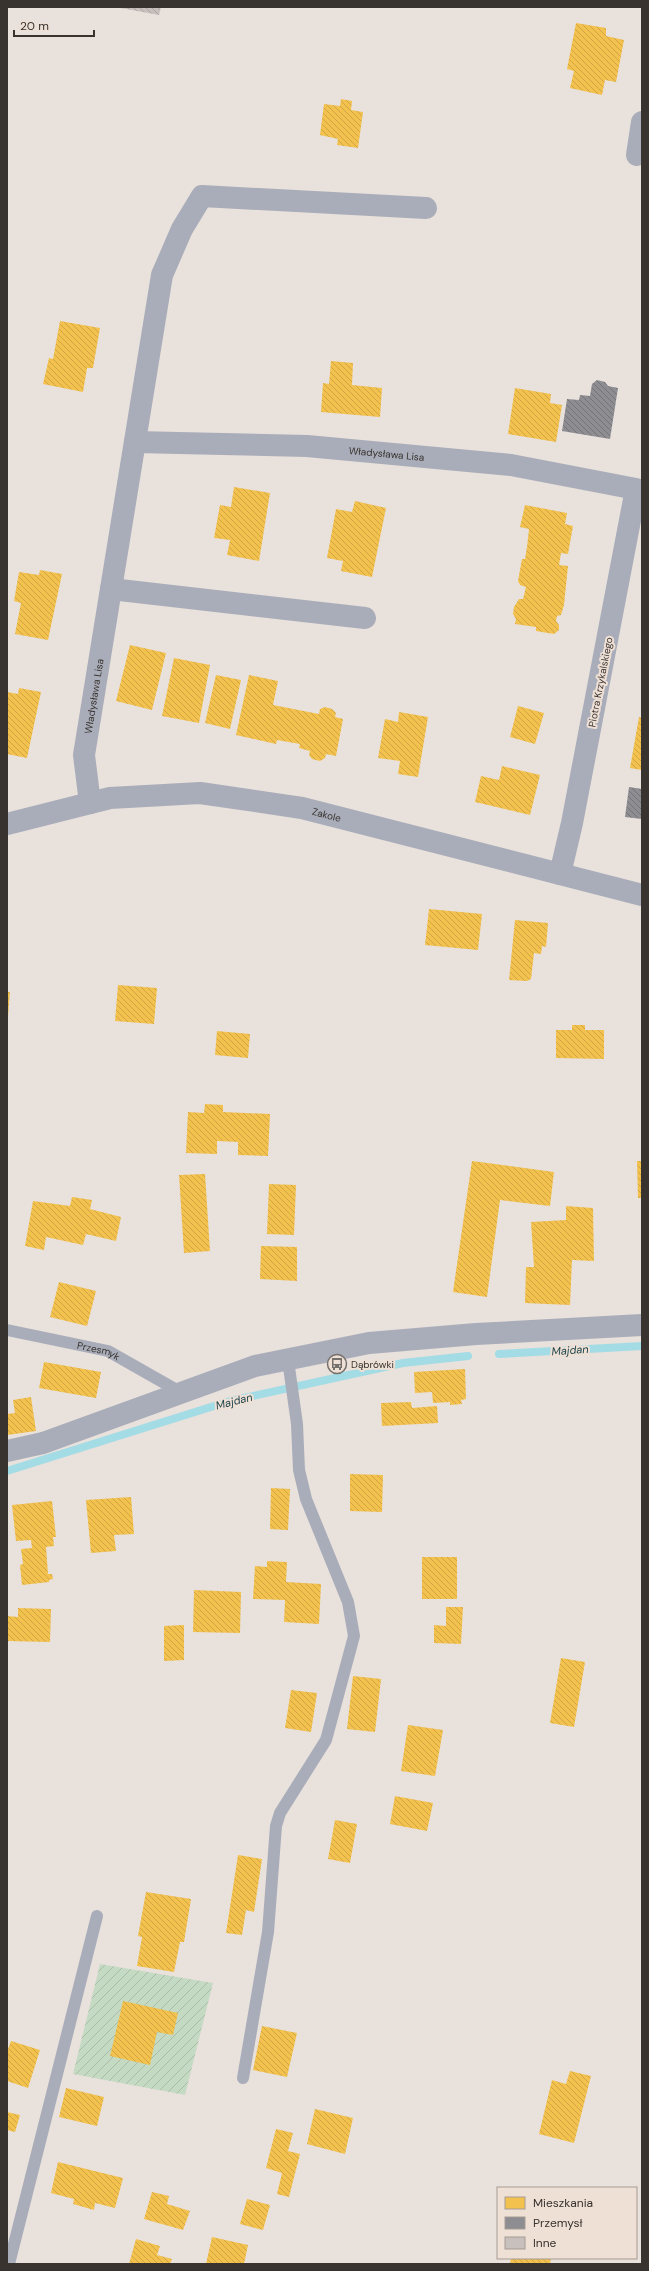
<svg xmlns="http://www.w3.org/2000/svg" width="649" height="2271" font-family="'DM Sans',sans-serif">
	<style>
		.garden { fill: url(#garden-furrows) }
		.homes { fill: url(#homes-back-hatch) }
		.industry { fill: url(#industry-back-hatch) }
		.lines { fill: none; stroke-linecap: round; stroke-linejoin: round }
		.stream { stroke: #a4dce5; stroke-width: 8 }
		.building { fill: url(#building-back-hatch) }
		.service { stroke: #a9adb9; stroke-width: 12 }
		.minor { stroke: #a9adb9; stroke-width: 22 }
		.labels { text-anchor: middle; stroke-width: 4; stroke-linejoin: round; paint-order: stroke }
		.street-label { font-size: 10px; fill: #38332f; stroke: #efe0d6 }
		.poi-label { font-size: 10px; fill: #38332f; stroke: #efe0d6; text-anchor: start }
		.water-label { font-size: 11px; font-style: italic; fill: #1c444a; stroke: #efe0d6 }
	</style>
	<defs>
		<pattern id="garden-furrows" width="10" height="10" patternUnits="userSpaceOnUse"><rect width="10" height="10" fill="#c5dac3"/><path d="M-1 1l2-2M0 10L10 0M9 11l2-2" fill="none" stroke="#aabca8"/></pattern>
		<pattern id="homes-back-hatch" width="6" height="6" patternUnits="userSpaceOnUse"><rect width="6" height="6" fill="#f2c14e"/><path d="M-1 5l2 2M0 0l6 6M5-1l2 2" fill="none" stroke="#d0a644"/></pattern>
		<pattern id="industry-back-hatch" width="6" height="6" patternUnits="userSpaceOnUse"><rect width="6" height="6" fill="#8d8d92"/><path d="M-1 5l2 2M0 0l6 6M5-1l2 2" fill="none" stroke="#747478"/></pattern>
		<pattern id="building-back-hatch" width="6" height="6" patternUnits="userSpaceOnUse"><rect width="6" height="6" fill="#c7c0bd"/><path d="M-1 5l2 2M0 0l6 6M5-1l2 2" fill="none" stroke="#aca5a3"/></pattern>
	</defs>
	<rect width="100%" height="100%" fill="#e9e1dc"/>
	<path class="garden" d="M100,1964L213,1983L185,2095L73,2074Z"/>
	<path class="homes" d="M576,23L606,28V36L624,40L616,82L605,80L602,95L570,88L574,71L567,69Z
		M341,99L352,101L351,110L363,112L358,148L337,145L338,139L320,135L324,104L340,106Z
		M60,321L100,328L93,368H87L83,392L43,384L49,358L53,359Z
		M331,361L353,363L352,385L382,388L380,417L321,412L323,383L329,384Z
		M515,388L551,394L550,403L562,405L556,442L508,434Z
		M234,487L270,493L259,561L227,555L230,540L214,538L220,505L231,507Z
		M355,501L386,508L372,577L341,571L343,561L327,558L336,509L352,512Z
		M525,505L567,513L565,524L573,526L568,554L561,553L559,565L568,566L564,605L561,615L557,616L556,621L559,625V630L554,634L536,631V627L515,624L516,619L513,614L514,607L519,599H523L526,587L520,585L518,581L522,559H525L527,547L529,529L520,527Z
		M40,570L62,574L48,640L15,634L21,603L14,601L19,572L39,575Z
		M130,645L166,653L152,710L116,701Z
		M174,658L210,665L199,723L162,716Z
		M216,675L241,680L230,729L205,723Z
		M249,675L278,681L273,705L319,714L320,709L325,707L332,709L336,713L335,717L343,719L336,756L326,754L325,758L320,761L312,759L309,755L310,751L299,748L300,744L277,740L276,744L236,735Z
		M19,688L41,692L27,758L7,754V692L18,694Z
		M518,706L544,713L535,744L510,737Z
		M399,712L428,717L418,777L398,774L400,761L378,758L385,719L398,722Z
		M639,717L642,718V770L630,768Z
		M502,766L540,775L530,815L475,802L481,776L499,780Z
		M429,909L482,914L478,950L425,945Z
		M515,920L548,923L546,947L542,946L541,954L534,953L531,979L527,981L509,980Z
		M118,985L157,988L154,1024L115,1021Z
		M7,992H10L8,1017H7Z
		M572,1025H585V1030H604V1059L556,1058V1030H572Z
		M217,1031L250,1034L248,1058L215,1055Z
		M205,1104L223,1105V1112L270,1114L268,1156L238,1155V1142L217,1141V1154L186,1153L188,1112L204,1113Z
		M472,1161L554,1172L550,1206L500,1200L487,1297L453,1292Z
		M637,1161H642V1198H638Z
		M205,1174L210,1251L184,1253L179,1175Z
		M269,1184L296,1185L294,1235L267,1234Z
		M72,1197L92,1200L90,1209L121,1217L116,1241L86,1234L83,1245L46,1237L44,1250L25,1246L33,1201L70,1206Z
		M566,1206L593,1208L594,1261L572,1260L570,1305L525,1303L526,1267H534L531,1222L566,1220Z
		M261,1246L297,1247V1281L260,1279Z
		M59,1282L96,1291L87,1326L50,1317Z
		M44,1362L101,1372L96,1398L39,1388Z
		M465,1369L466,1399L461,1400L462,1404L450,1405V1402L433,1403L432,1392L415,1393L414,1372Z
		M31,1397L36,1431L7,1435V1414L15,1413L13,1400Z
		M411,1402L412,1408L437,1406L438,1423L382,1426L381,1403Z
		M350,1474L383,1475L382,1512L350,1511Z
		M271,1488L290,1489L288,1530L270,1529Z
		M131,1497L134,1534L114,1535L116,1551L91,1553L86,1500Z
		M52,1501L56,1537H53L54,1546L46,1547L48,1574H52L53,1579L49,1580V1582L22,1585L20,1565L23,1564L21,1549L32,1548L31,1540L16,1541L12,1505Z
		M422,1557H457V1599H422Z
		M267,1561L287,1562L286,1582L321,1584L319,1624L284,1622L285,1600L253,1599L255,1566L267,1567Z
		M194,1590L241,1592L240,1633L193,1632Z
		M446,1607H463L461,1644L434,1643V1625L446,1626Z
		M18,1608L51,1609L50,1642L7,1641V1616L18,1617Z
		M184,1625V1660L164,1661V1626Z
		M561,1658L585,1662L574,1727L550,1723Z
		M353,1676L381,1679L375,1732L347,1729Z
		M291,1690L317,1693L311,1732L285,1728Z
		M408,1725L443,1730L435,1776L401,1771Z
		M395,1796L433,1803L427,1831L390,1824Z
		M335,1820L357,1824L350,1863L328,1859Z
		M238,1855L262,1859L254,1912L246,1910L242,1935L226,1933Z
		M146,1892L191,1899L184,1942H180L174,1972L137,1966L142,1937L138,1936Z
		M123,2001L178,2013L173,2035L157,2032L150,2065L110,2056Z
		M262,2026L297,2033L287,2077L253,2070Z
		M11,2041L40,2050L28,2088L7,2081V2052Z
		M570,2071L591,2076L574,2143L539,2134L552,2080L566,2084Z
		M66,2088L104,2097L97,2126L59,2117Z
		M315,2109L353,2118L345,2154L307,2144Z
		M7,2112L20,2115L15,2132L7,2130Z
		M276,2129L293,2133L288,2151L300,2154L289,2197L277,2194L282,2173L266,2168Z
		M58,2162L123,2178L115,2208L95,2203L94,2210L73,2204L74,2199L51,2193Z
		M152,2192L169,2196L167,2204L190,2211L183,2230L144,2219Z
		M247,2199L270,2205L263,2230L240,2224Z
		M212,2237L248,2245L244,2264H206Z
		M136,2239L160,2246L157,2255L172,2259L170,2264H129Z
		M511,2258H551L550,2264H510Z"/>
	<path class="industry" d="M597,380L605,382L608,386L618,388L610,439L562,431L567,399L579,400L580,395L590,396L592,384Z
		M629,787L642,789V819L625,817Z"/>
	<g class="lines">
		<path class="stream" d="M499,1354L642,1346
			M7,1471L230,1401L403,1363L468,1356"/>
	</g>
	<path class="building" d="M115,7H161L159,15Z"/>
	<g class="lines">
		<g class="service">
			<path id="s1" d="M7,1330L108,1351L182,1393"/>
			<path d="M243,2078L268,1932L276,1826L280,1813L326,1740L354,1636L348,1602L306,1499L299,1470L297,1424L288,1360"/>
			<path d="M9,2264L97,1916"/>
		</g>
		<g class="minor">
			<path d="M637,155L642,122"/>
			<path id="s2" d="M135,442L307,446L511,465L636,489L572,823L560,874"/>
			<path d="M111,589L365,618"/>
			<path id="s3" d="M90,803L84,755L162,275L182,229L202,196L426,208"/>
			<path id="s4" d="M7,824L110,798L200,793L302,808L642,895"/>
			<path d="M7,1451L43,1443L255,1366L369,1343L476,1334L642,1325"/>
		</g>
	</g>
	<defs>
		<g id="bus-ring" transform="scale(1)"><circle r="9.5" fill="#efe0d6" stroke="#76706c" stroke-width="1.5"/><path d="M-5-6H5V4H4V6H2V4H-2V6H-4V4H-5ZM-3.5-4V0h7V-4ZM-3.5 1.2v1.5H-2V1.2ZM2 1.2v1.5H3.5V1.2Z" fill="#76706c"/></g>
	</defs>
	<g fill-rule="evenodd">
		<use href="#bus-ring" x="337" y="1364"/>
	</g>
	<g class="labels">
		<g class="street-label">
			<text dy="4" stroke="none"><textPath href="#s2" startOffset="252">Władysława Lisa</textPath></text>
			<text transform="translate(600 682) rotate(-79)" y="4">Piotra Krzykalskiego</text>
			<text dy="4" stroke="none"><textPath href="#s3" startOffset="108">Władysława Lisa</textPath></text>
			<text dy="4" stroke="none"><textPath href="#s4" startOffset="325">Zakole</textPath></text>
			<text dy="4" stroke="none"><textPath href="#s1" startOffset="94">Przesmyk</textPath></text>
		</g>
		<g class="poi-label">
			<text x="351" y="1368">Dąbrówki</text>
		</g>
		<g class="water-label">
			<text transform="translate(570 1350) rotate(-4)" y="4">Majdan</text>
			<text transform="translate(234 1401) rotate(-14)" y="4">Majdan</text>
		</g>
	</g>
	<rect width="649" height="2271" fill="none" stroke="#38332f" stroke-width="16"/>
	<rect x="497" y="2187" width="140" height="72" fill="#efe0d6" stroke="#a69b93"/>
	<rect x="505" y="2197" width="20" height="12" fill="#f2c14e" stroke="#a69b93"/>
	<text x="533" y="2207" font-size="12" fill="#38332f">Mieszkania</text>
	<rect x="505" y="2217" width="20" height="12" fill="#8d8d92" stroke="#a69b93"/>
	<text x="533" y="2227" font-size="12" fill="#38332f">Przemysł</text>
	<rect x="505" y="2237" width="20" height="12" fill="#c7c0bd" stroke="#a69b93"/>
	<text x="533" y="2247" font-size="12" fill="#38332f">Inne</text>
	<path d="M14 30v6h80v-6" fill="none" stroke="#38332f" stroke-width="2"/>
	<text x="20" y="30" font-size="12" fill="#38332f" stroke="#efe0d6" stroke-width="3" paint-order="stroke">20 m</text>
</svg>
